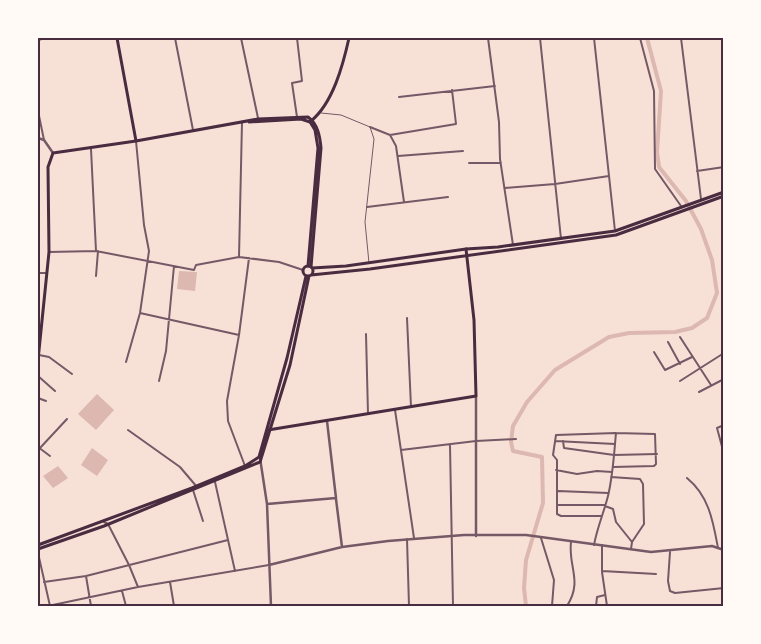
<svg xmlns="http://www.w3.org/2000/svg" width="761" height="644" font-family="'Open Sans',sans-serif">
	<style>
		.water { fill: #dcb8b0 }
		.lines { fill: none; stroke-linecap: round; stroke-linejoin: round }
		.canal { stroke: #dcb8b0; stroke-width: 4 }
		.service { stroke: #755966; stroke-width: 1 }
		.minor { stroke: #755966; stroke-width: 2 }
		.tertiary { stroke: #755966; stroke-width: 2.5 }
		.secondary { stroke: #4a2c40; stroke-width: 3 }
		.trunk { stroke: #4a2c40; stroke-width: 3 }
		.neatline { fill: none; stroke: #4a2c40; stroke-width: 2 }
	</style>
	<rect width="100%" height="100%" fill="#f7e1d7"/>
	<path class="water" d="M179,271L197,272L195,291L177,289Z
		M97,394L114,410L96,430L78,414Z
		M92,448L108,460L97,476L81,465Z
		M58,466L68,478L53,488L43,476Z"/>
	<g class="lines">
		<path class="canal" d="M526,606L524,588L526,560L543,503L542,457L513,451L511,442L513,426L527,402L555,370L609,337L629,333L675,332L692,328L707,318L717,293L712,260L701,229L686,201L659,167L657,152L661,91L647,38"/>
		<path class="service" d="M321,113L341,115L370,127L374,139L365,222L369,263"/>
		<path class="minor" d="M175,38L193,130
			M241,38L258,118
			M297,38L302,81L292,83L297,117
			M488,38L499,122L500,159L513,245
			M540,38L561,239
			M594,38L615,231
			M640,38L654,91L655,169L681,206
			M681,38L701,199
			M38,40L46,38
			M399,97L495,86
			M38,111L44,140
			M370,127L390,135L396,146L404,202
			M390,135L456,124L452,90
			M91,149L96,251
			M398,156L463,151
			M469,163H501
			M697,171L724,167
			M505,188L555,184L609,176
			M367,207L448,197
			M49,252L96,251L194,270L196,265L239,257L242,122
			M239,257L279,262L303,270
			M38,273H47
			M96,276L98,251
			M140,313L239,335
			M407,318L411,407
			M366,334L368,414
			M680,337L711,385
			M668,342L680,364
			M654,352L665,370L692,357
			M39,355L49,357L72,374
			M126,362L140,313L149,251L144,225L136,141
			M38,376L55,391
			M159,381L166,351L174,266
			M680,381L724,353
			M699,392L724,379
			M38,398L46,401
			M395,410L414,538
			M724,425L717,428L724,454
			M128,430L180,467L197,487
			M555,441L615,444
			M563,441L564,448L614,455L657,454
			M450,445L453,606
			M38,447L50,456
			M40,448L67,419
			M401,450L476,441L516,439
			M245,466L228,421L227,401L239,335L249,258
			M613,467L654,466L656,464L655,434L616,433
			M556,470L577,474L597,471L612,472
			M611,477L640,479L643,484L644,524L632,542L631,549
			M687,478C709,496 713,521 718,548
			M215,482L235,571
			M193,490L203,521
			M558,491L608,493
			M557,506V514L561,516H601
			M605,506L613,509L616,522L632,542
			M104,522L108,524L129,565L138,587
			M541,538L554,580L552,606
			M407,539L409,606
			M594,545C597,528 604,512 608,496C613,475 614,454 616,433L556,435L553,455L557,460V505H605
			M602,545V571L656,574
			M670,552L668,581L670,591L675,593L724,588
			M38,553L50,606
			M602,572L607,606
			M86,576L91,606
			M44,582L86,576L228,540
			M170,582L174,606
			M122,591L126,606
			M48,606L138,587L269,565
			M567,606C583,581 568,567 571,542
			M596,606L597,597L605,595"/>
		<path class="tertiary" d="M38,138L44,140L53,153
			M476,396V536
			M260,458L267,504L271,606
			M336,499L342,547
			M267,504L336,498L327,421
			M269,565L342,547L388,541L464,535H526L651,552L712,546L724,550"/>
		<path class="secondary" d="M117,38L136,141
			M311,121C333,103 343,65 349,38
			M249,122L301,119L310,122
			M308,266L318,148L315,130L310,122
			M38,360L49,252L48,167L53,153L136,141L258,119L308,117C318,124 320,137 321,148L311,267
			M268,430L476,396L474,320L466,249"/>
		<path class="trunk" d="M303 271a5 5 0 1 1 10 0a5 5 0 1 1-10 0Z
			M312,268L346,266L466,249L498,247L615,231L724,192
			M311,275L370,269L616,235L724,196
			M38,545L192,488L245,466L259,457L287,358L306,276
			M38,549L104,526L260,462L290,365L309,276"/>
	</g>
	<rect width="761" height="644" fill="none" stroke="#fffaf5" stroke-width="78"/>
	<rect x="39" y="39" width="683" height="566" class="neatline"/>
</svg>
